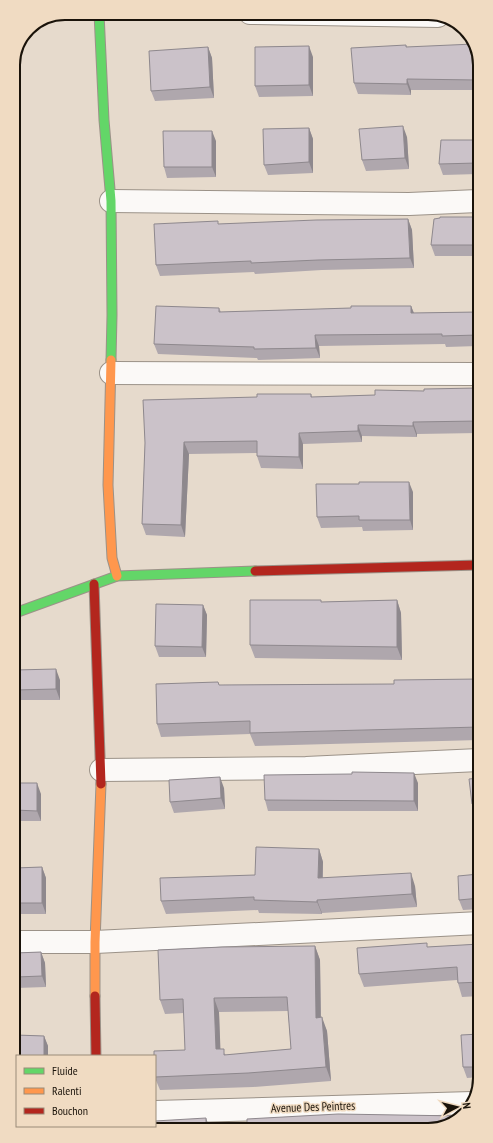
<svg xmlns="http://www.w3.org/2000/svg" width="493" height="1143" font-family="'PT Sans Narrow',sans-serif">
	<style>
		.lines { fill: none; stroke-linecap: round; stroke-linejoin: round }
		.street-casing { stroke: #9b9288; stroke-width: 24 }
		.fast-casing { stroke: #9b9288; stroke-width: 11 }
		.slow-casing { stroke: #9b9288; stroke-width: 11 }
		.jam-casing { stroke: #9b9288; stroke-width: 11 }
		.street { stroke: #fbf9f7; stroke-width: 22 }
		.fast { stroke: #63d668; stroke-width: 9 }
		.slow { stroke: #ff974d; stroke-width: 9 }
		.jam { stroke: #b3261e; stroke-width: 9 }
		.wall { fill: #afa7ad; fill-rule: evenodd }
		.shaded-wall { fill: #8e888d }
		.building { fill: #cbc2c9; stroke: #8e888d; fill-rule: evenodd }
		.labels { text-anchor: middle; stroke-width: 3; stroke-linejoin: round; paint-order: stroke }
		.street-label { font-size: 12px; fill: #1a130a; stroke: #f0dbc2 }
		.rim { fill: none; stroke: #1a130a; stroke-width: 2 }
	</style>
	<rect width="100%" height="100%" fill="#e6dacc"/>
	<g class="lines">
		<g class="street-casing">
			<path id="street" d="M250,13L438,16
				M111,201L409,204L478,201
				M111,373L478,374
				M101,770L306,768L479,760
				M15,942H95L480,923
				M155,1112L472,1103
				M97,1126V1130"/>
		</g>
		<g class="fast-casing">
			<path id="fast" d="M99,13L104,120L111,201L112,315L111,360
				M15,613L117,576L255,571"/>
		</g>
		<g class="slow-casing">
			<path id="slow" d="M111,360L108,485L112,558L117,576
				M95,996V942L101,784"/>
		</g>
		<g class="jam-casing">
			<path id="jam" d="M255,571L479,565
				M94,584L101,784
				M95,996L96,1056"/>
		</g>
		<use href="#street" class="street"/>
		<use href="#fast" class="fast"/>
		<use href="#slow" class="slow"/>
		<use href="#jam" class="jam"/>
	</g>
	<path class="wall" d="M406,45L407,47L477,48V90H411V95L358,94L354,83Z
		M208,47L212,58L214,98L155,101L151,91Z
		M313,57V96L259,97L255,86Z
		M309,128L313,139V173L268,175L264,165Z
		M407,137L409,169L366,171L362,160Z
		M477,140L478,174L443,175L439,164Z
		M216,141V177L167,178L164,167Z
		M478,217V256H435L431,245Z
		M408,219L412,230L414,268L322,270L255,274L254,272L160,276L156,265L219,224Z
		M411,306L414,313L478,312V346L446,347L445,344L319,346L320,358L258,360L257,358L158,354L154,344L219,308L221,312L351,308Z
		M478,388V433L417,434V437L362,436V442L303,444V469L261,468L257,456V453L189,454L185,537L146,535L142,524L145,443L257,397L311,394L312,397L375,395L424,391Z
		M413,492V530L363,531L362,527L321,528L317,517Z
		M397,600L401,613L402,660L255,658L250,645L322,602Z
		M203,605L207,615L206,657H159L155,646Z
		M15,670L60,680V700H15Z
		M479,679V740L255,746L250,734L161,737L157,724L220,685L394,684Z
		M352,774L418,783V811H268L265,800Z
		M479,778V815H476L472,804Z
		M15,783L41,794V821H15Z
		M224,788L225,809L174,813L170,802Z
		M319,849L323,862V878L415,886L417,907L322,913V914L259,913L258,910L166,914L161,901L255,875Z
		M42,867L46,878V914H15V868Z
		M479,874L480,909L463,910L459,900Z
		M480,944V996L462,997L458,983L457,980L364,987L359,974L429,947Z
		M315,946L320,960L321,1018L327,1031L331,1081L253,1087L160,1090L155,1078V1056L185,1050L184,1013L165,1014L160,1000ZM288,1011L291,1049L226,1055L220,1049L219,1012Z
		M41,952L45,963L46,987L16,988L15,953Z
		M480,1034V1077L467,1078L463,1067Z
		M16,1035L44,1036L48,1046L17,1056V1074H16Z"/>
	<path class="shaded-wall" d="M309,46L313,57V96L309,85Z
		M208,47L212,58L214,98L210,87Z
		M407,79L411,90V95L407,84Z
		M403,126L407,137L409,169L405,158Z
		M309,128L313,139V173L309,162Z
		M212,131L216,141V177L212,167Z
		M408,219L412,230L414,268L410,258Z
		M411,306L415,316L411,313Z
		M315,335L319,346L320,358L316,348Z
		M413,422L417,434V437L413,426Z
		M358,425L362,436V442L358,431Z
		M299,433L303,444V469L299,457Z
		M184,442L189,454L185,537L181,525Z
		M409,482L413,492V530L410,520Z
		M397,600L401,613L402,660L397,647Z
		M203,605L207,615L206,657L202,647Z
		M56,669L60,680V700L56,689Z
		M414,773L418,783V811L414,801Z
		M220,777L224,788L225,809L221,798Z
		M37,783L41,794V821L37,811Z
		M319,849L323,862L322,891L318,878Z
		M42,867L46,878V914L42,903Z
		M411,873L415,886L417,907L412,894Z
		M317,900L322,913V914L317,902Z
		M315,946L320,960L321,1032L316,1018Z
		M41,952L45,963L46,987L42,976Z
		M214,998L219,1012L221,1063L216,1049Z
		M322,1017L327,1031L331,1081L326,1067Z
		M44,1036L48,1046V1056H44Z
		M206,1118L210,1129H206Z"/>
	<path class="building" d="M474,44L477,48V80L407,79V84L354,83L351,48L406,45V47Z
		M309,46V85L255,86V47Z
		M208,47L210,87L151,91L149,51Z
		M403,126L405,158L362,160L359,129Z
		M309,128V162L264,165L263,129Z
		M163,131H212V167H164Z
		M441,140H477V163L439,164Z
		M440,217H478V245H431L434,219L440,218Z
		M408,219L410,258L318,260L251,263V261L156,265L154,224L218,221V224L316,220Z
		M156,306L219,308V312L351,308V306H411V313L478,312V335L442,336V334L315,335L316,348L254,349V347L154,344Z
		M478,388V421L413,422V426L358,425V431L299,433V457L257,456V441L184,442L181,525L142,524L145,443L143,400L257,397V394H311V397L375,395V390L424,391V389Z
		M359,482H409L410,520H359V516L317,517L316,484H359Z
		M250,600H321V602L397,600V647L250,645Z
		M156,604L203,605L202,647L155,646Z
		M56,669V689L15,690V670Z
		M479,679V727L250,733V721L157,724L156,684L218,682L219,685L394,684V680Z
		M352,772L414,773V801L265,800L264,775L352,774Z
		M220,777L221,798L170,802L169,780Z
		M479,778V804H472L469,779Z
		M15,783H37V811L15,810Z
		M256,847L319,849L318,878L411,873L412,894L317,900V902L254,900V897L161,901L160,878L255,875Z
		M42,867V903H15V868Z
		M479,874L480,898L459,900L458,876Z
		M427,943V947L480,944V982L458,983L457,967L359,974L357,948Z
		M315,946L316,1018L322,1017L326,1067L248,1073L155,1077V1056H154V1051L185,1050L183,999L160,1000L158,950L222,947ZM287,997L291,1049L224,1055V1049H216L214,998Z
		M41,952L42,976L16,977L15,953Z
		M480,1034V1067H463L461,1035Z
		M16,1035L44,1036V1056H17V1063H16Z
		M338,1114L460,1116L445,1127L247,1129V1119Z
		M206,1118V1129H147V1126H155V1121Z"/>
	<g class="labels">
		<g class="street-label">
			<text transform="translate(313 1107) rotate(-2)" y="4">Avenue Des Peintres</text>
		</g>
	</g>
	<path d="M0 0H493V1143H0ZM65 20H428A45 45 0 0 1 473 65V1078A45 45 0 0 1 428 1123H65A45 45 0 0 1 20 1078V65A45 45 0 0 1 65 20Z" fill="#f0dbc2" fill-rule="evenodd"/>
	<path class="rim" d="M65 20H428A45 45 0 0 1 473 65V1078A45 45 0 0 1 428 1123H65A45 45 0 0 1 20 1078V65A45 45 0 0 1 65 20Z"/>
	<rect x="16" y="1055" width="140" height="72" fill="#f0dbc2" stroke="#9a8b78"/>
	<rect x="24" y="1068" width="20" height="6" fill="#63d668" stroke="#9a8b78"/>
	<text x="52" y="1075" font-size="12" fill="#1a130a">Fluide</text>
	<rect x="24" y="1088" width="20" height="6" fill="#ff974d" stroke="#9a8b78"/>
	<text x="52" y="1095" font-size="12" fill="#1a130a">Ralenti</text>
	<rect x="24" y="1108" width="20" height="6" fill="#b3261e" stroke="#9a8b78"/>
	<text x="52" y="1115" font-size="12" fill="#1a130a">Bouchon</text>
	<g transform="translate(457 1107) rotate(83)" stroke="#f0dbc2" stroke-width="3" paint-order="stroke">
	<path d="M0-3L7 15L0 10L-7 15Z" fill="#1a130a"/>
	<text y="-6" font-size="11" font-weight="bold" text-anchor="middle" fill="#1a130a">N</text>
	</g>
</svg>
